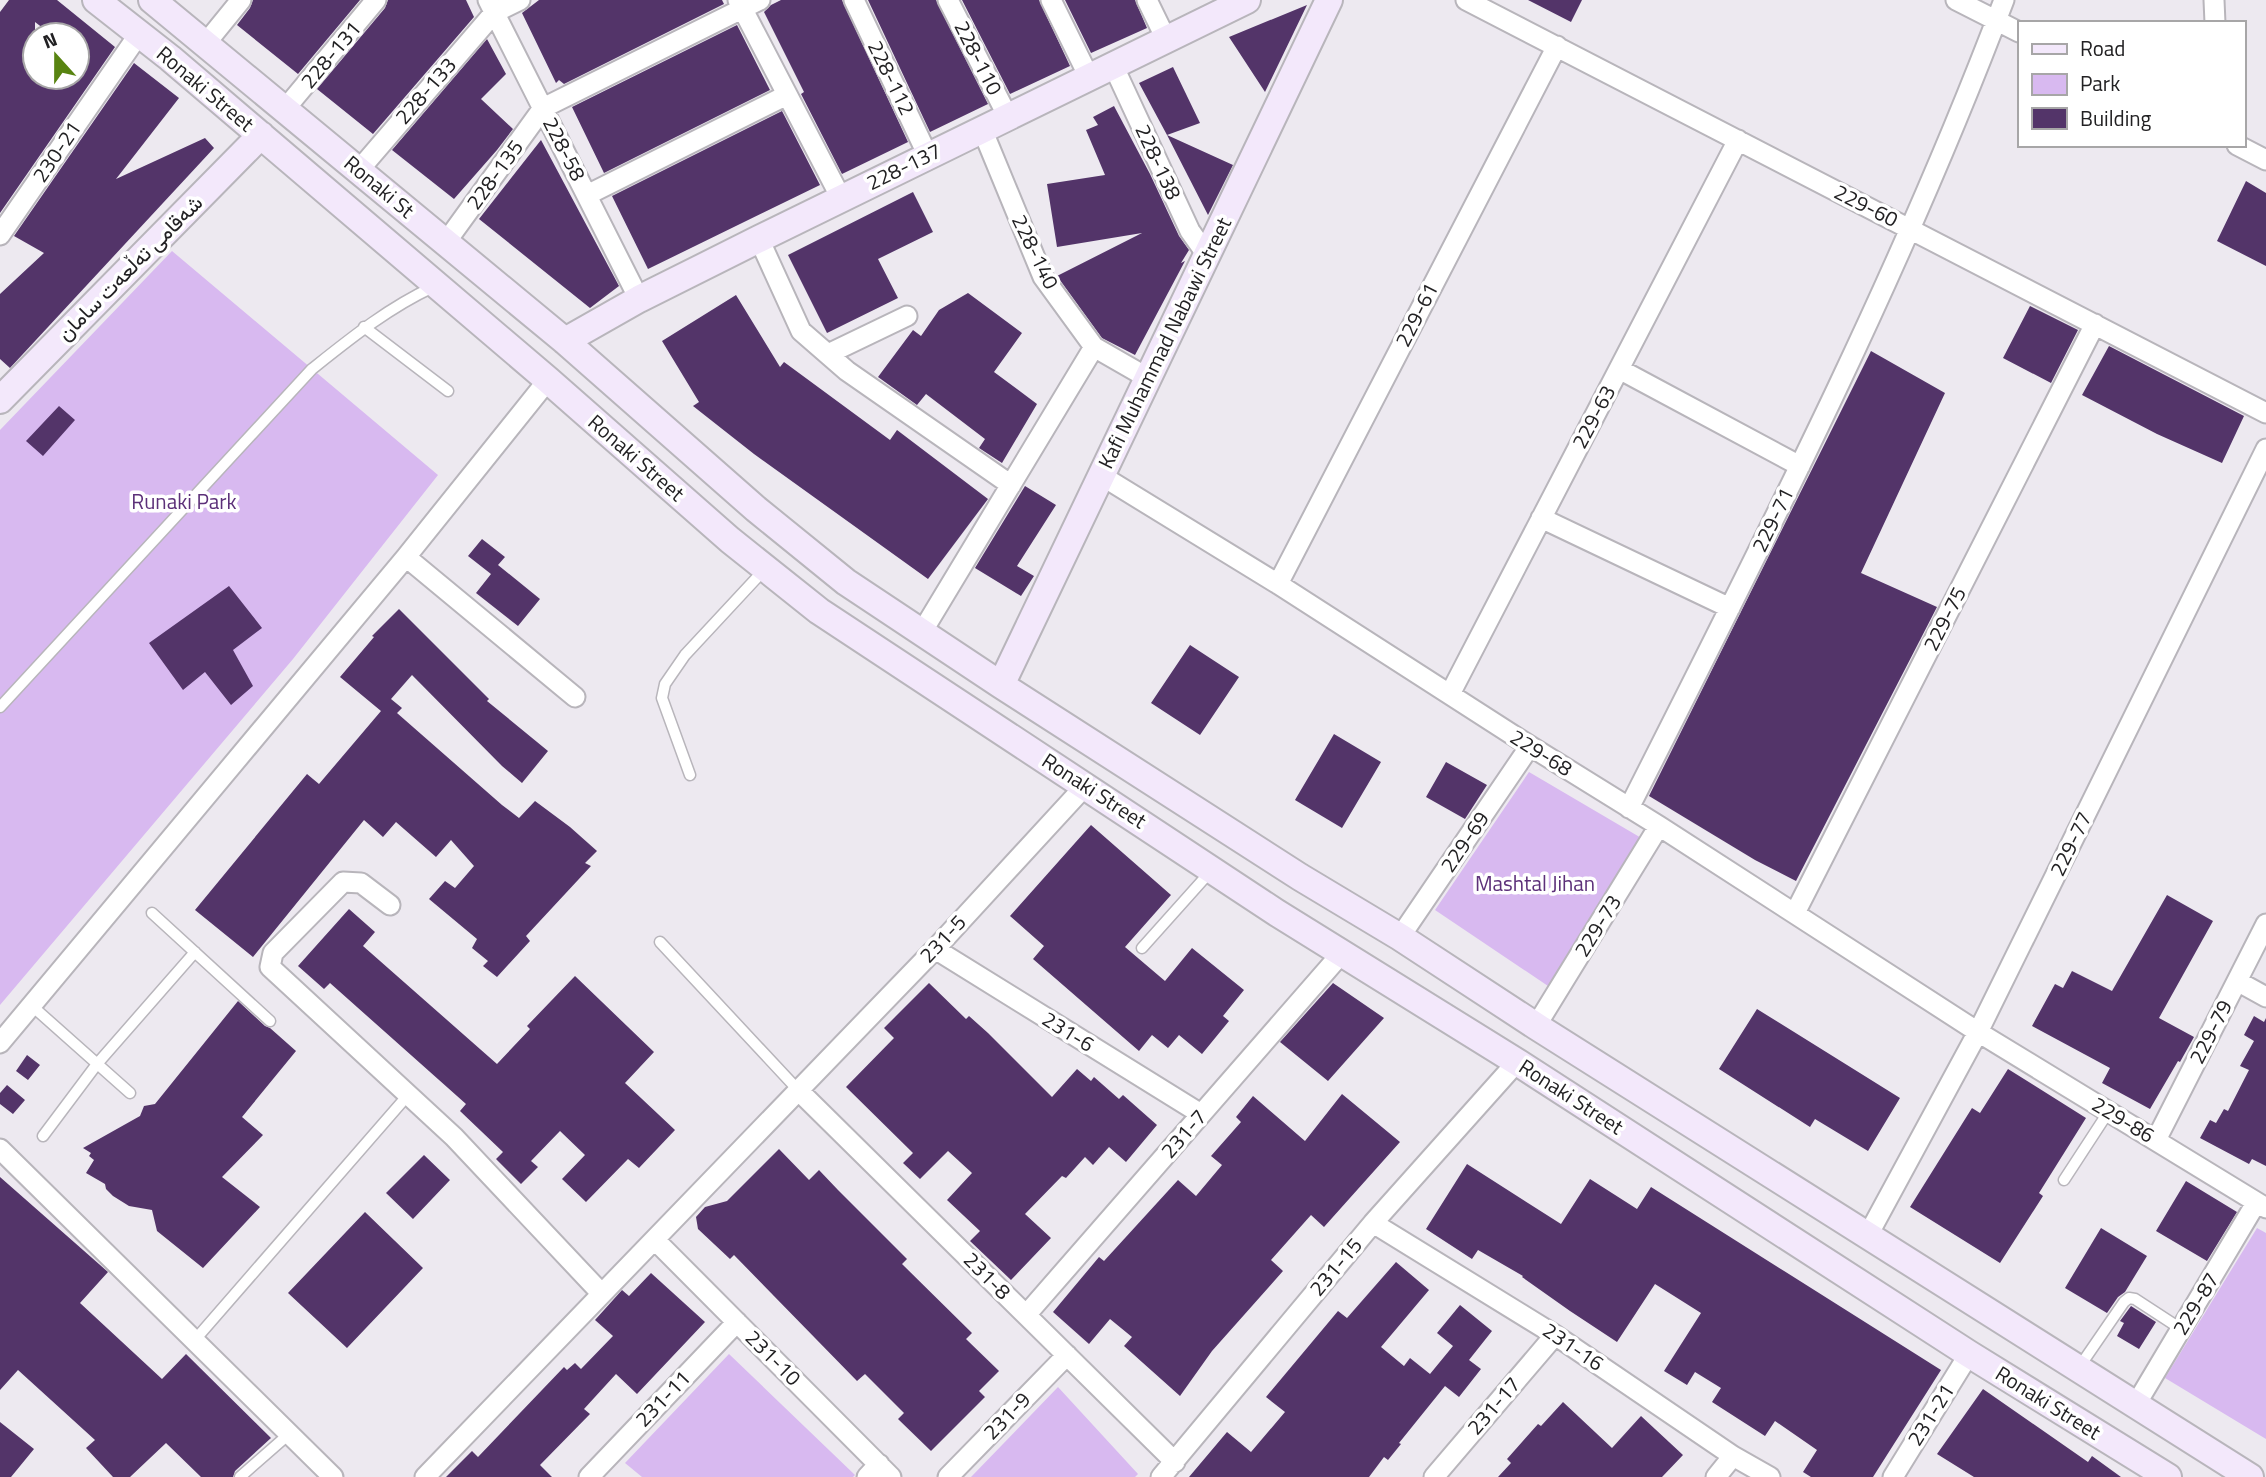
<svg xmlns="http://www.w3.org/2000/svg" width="2266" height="1477" font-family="'Titillium Web',Vazirmatn,sans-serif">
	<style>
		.green { fill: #d8b9f0 }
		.building { fill: #533469; fill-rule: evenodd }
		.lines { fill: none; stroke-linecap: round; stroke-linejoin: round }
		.lane-casing { stroke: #b8b5bb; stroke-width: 13 }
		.street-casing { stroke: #b8b5bb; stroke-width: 23 }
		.secondary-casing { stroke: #b8b5bb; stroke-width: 30 }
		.lane { stroke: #fff; stroke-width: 10 }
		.street { stroke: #fff; stroke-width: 19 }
		.secondary { stroke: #f3e8fb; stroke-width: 26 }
		.labels { text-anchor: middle; stroke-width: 7; stroke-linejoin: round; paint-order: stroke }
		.street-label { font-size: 21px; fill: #222123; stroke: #fff }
		.park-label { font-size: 21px; fill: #5c3079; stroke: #fff }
	</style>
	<rect width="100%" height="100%" fill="#ede9f0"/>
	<path class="green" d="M172,251L438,475L293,659L0,1005V430Z
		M1529,772L1643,839L1551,988L1435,910Z
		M2257,1228L2266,1233V1439L2165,1378Z
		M729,1354L855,1475L853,1477H642L625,1463Z
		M1058,1387L1138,1474L1135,1477H971Z"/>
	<path class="building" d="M9,0H57L115,47L0,213V12ZM35,22L52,35H77V77H35Z
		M253,0H360L298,74L237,25L250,8Z
		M388,0H466L474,17L373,134L317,89L385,8Z
		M539,0H722L724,4L564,84L559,80L556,83L522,13Z
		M781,0H842L908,142L842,174L801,94L804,92L764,12L771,5Z
		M868,0H936L988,104L930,132Z
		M962,0H1039L1070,66L1010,94Z
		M1065,0H1135L1147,28L1091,53Z
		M1528,0H1582L1571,22Z
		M1307,5L1265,92L1229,37Z
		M737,25L770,90L604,173L572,107Z
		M487,39L506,74L481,99L513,129L497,150L454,199L392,150Z
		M134,63L179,98L116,179L205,138L214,148L10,368L0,359V294L44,253L14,236Z
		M1173,67L1200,123L1167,135L1139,83Z
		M1114,106L1150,174L1179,236L1189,250L1181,263L1185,261L1135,355L1102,338L1057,276L1142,233L1057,247L1047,184L1105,175L1086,130L1098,125L1093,117Z
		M782,111L820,185L648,269L612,196Z
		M1167,135L1233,165L1208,215Z
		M541,140L619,286L590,308L479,219Z
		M2246,181L2266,193V266L2217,241Z
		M913,192L933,232L878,259L898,298L827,333L788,255Z
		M968,293L1022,333L994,372L1037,404L1002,463L979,448L985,439L926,394L917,405L878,377L913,330L921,336L939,310Z
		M736,295L780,367L784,362L890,440L897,430L988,499L928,579L754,454L693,406L699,402L662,341Z
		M2030,306L2078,330L2051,383L2003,358Z
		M2109,346L2244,416L2222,463L2157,434L2082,395Z
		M1871,351L1945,393L1861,573L1937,607L1796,881L1755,860L1649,796Z
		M59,406L75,420L43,456L26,441Z
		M1025,486L1056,505L1017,566L1034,576L1021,596L975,568Z
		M482,539L505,557L498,565L540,599L518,626L476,593L491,574L468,556Z
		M229,586L262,628L233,650L253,686L231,705L205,672L183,690L149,643Z
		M399,609L489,699L487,701L548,751L522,783L502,766L412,675L391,699L402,708L397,713L502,805L519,818L535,801L570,827L597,851L585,863L591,866L526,936L530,941L497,977L483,966L488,961L472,948L477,939L429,899L445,881L455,888L474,866L451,840L436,857L396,822L383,837L364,820L253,957L195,910L307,774L319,784L381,711L340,677L374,637L372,636Z
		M1190,645L1239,677L1200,735L1151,703Z
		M1334,734L1381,762L1342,828L1295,800Z
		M1446,762L1487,785L1465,819L1426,797Z
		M1091,825L1171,895L1125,947L1165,981L1192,948L1244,990L1223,1016L1229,1021L1202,1054L1179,1035L1168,1048L1152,1035L1139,1051L1033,959L1044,946L1010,916Z
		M2167,895L2213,921L2159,1018L2194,1037L2180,1062L2178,1061L2150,1109L2102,1083L2110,1068L2032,1026L2055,984L2063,988L2072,971L2112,991Z
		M349,909L375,932L363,946L497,1064L530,1029L527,1026L575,976L654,1052L625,1083L675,1130L639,1168L628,1159L586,1202L562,1179L585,1155L560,1131L531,1161L538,1167L521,1184L496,1159L503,1152L460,1111L466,1104L330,983L324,989L298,966Z
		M929,983L966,1019L969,1016L988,1033L1052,1097L1077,1069L1091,1081L1094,1077L1119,1099L1123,1095L1157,1125L1126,1162L1109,1147L1093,1165L1085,1157L1066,1178L1062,1176L1025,1214L1051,1238L1011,1280L970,1241L980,1231L947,1200L972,1173L948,1151L920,1179L903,1163L913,1153L846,1087L894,1038L884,1028Z
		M1333,983L1384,1018L1328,1081L1280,1042Z
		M238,1001L265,1026L270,1028L296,1051L242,1117L263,1135L222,1177L260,1207L203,1268L157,1231L152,1210L129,1206L113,1196L106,1189L105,1184L86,1173L94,1160L89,1156L91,1153L83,1148L140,1116L144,1106L155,1104Z
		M1757,1009L1900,1098L1868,1151L1815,1119L1810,1127L1719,1069Z
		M2254,1016L2264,1022L2266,1018V1166L2252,1159L2249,1164L2200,1138L2210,1120L2216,1123L2224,1109L2228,1111L2249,1070L2240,1066L2254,1041L2244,1035Z
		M27,1055L40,1065L28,1080L16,1071Z
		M2008,1069L2086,1118L2039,1193L2043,1196L2000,1263L1910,1207L1972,1108L1980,1113Z
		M7,1085L25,1100L13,1114L0,1104V1093Z
		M1342,1094L1400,1142L1324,1227L1311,1215L1271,1260L1283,1271L1212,1351L1180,1396L1124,1346L1132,1337L1110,1319L1089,1344L1053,1312L1099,1257L1104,1261L1178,1180L1196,1196L1222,1165L1211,1156L1241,1122L1236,1117L1253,1096L1305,1141Z
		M779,1149L809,1180L819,1170L838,1190L907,1259L902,1264L972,1333L966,1339L999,1371L979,1391L985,1397L931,1451L898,1419L904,1413L865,1374L857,1381L734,1255L730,1259L698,1229L696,1217L705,1207L727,1201Z
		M424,1155L450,1180L413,1219L386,1193Z
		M1467,1164L1561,1224L1590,1179L1637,1209L1651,1187L1941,1370L1873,1477H1811L1803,1472L1817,1450L1775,1421L1765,1436L1712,1402L1721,1388L1695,1372L1687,1385L1664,1371L1701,1313L1655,1284L1617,1342L1570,1311L1522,1277L1523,1276L1478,1250L1472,1259L1426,1229Z
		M0,1177L108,1272L80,1303L162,1379L186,1354L271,1438L235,1471L233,1477H201L166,1443L130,1477H113L86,1448L95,1440L18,1370L0,1390Z
		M2186,1181L2237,1212L2207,1261L2156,1231Z
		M365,1212L423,1268L347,1348L288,1293Z
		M2101,1228L2147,1256L2125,1292L2118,1297L2107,1313L2065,1288Z
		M1396,1262L1429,1290L1381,1347L1404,1366L1410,1358L1430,1374L1453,1346L1437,1333L1460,1305L1492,1331L1469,1360L1481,1369L1459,1397L1445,1386L1399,1443L1401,1444L1388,1460L1384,1457L1369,1477H1189L1227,1432L1251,1452L1285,1412L1266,1397L1338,1311L1347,1318Z
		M651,1273L705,1322L637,1394L616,1374L584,1409L590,1414L540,1465L552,1477H446L472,1451L478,1457L564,1367L567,1370L575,1363L581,1369L613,1336L595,1320L622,1290L629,1296Z
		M2131,1306L2156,1322L2139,1349L2117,1336L2124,1323L2120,1321Z
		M1983,1389L2088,1462L2092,1456L2121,1477H1974L1937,1454Z
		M1563,1402L1612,1448L1641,1416L1683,1455L1662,1477H1498L1511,1463L1507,1459L1538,1424L1541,1426Z
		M0,1422L34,1449L11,1477H0Z"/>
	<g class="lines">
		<g class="lane-casing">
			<path id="lane" d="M364,327L448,391
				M0,707L312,369C351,338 388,308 433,287
				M690,775L662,698L665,684L685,655L765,569
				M152,913L270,1021
				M660,942L799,1091
				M1142,948L1210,872
				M31,1005L130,1093
				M43,1136L97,1064L195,952
				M2064,1180L2109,1111
				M194,1341L408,1095
				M2080,1366L2124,1302L2129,1298L2135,1299L2181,1329
				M240,1477L289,1434"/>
		</g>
		<g class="street-casing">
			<path id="street" d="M488,0L639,299
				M738,0L841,198
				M854,0L928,156
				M948,0L1008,117
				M1051,0L1089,77
				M1147,0L1166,39
				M1466,0L2266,413
				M1956,0L2019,32
				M2214,0L2215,23
				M206,43L241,0
				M1113,65L1190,231L1207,255
				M285,109L376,0
				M982,129L1043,277L1094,347L1148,378
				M2237,145L2266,160
				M359,170L494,13L520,0
				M587,195L787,95
				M0,235L139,34
				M759,239L801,331L847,371L1011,485
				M446,242L543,108L760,0
				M828,354L907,316
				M1619,369L1800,466
				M1102,476L1278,584L1530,746L1659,826L1978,1032L2266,1208
				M1541,518L1730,608
				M406,557L575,697
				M1278,584L1557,46
				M922,632L1094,347
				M1450,694L1738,140
				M1629,808C1763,543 1899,278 2004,0
				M390,905L361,883L343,882L273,953L270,967L454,1137L601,1293
				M1795,913L2095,324
				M1400,937L1530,746
				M935,949L1201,1114
				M2237,981L2266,997
				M1536,1026L1659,826
				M0,1043L406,557L548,380
				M799,1091L1175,1462
				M2156,1140L2266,924
				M0,1149L333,1477
				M1373,1223L1555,1335L1733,1456L1770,1477
				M1868,1235L1978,1032L2266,449
				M655,1240L891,1477
				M1026,1315L1341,954
				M2135,1406L2256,1203
				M425,1477L935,949L1085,786
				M589,1477L737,1322
				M867,1477L879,1464
				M948,1477L1067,1355
				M1161,1477L1373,1223L1517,1062
				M1434,1477L1555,1335
				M1716,1477L1733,1456
				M1893,1477L1969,1354"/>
		</g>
		<g class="secondary-casing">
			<path id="secondary" d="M96,0L170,58L548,380L730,540L819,611L1277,913L1517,1062L1969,1354L2168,1477
				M152,0L565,341L756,509L846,582L1001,685L1300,877L1400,937L1536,1026L2250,1477
				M565,341L639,299L759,239L1247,0
				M0,400L261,135
				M1001,685L1329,0"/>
		</g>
		<use href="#lane" class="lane"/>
		<use href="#street" class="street"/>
		<use href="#secondary" class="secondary"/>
	</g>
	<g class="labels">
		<g class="street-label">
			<text transform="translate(331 55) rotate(-50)" y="7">228-131</text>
			<text transform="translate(978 58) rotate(63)" y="7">228-110</text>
			<text transform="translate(891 78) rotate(64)" y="7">228-112</text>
			<text transform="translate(205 89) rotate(40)" y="7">Ronaki Street</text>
			<text transform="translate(426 91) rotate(-49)" y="7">228-133</text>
			<text transform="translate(564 149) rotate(63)" y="7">228-58</text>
			<text transform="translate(57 152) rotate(-56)" y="7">230-21</text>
			<text transform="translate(1158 162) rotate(65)" y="7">228-138</text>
			<text transform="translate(904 167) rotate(-26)" y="7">228-137</text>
			<text transform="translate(495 175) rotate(-54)" y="7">228-135</text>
			<text transform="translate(379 187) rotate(40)" y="7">Ronaki St</text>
			<text transform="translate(1866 206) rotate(27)" y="7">229-60</text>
			<text transform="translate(1035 252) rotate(64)" y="7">228-140</text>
			<text transform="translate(130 268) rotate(-45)" y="7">شەقامی تەڵعەت سامان</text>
			<text transform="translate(1417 315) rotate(-63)" y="7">229-61</text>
			<text transform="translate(1165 343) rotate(-64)" y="7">Kafi Muhammad Nabawi Street</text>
			<text transform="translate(1594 417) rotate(-62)" y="7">229-63</text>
			<text transform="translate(636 458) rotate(41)" y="7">Ronaki Street</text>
			<text transform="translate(1773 520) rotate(-64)" y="7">229-71</text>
			<text transform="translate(1945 619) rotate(-63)" y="7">229-75</text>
			<text transform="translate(1541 753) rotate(32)" y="7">229-68</text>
			<text transform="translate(1094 791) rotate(33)" y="7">Ronaki Street</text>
			<text transform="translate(1465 842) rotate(-56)" y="7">229-69</text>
			<text transform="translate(2071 844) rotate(-64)" y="7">229-77</text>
			<text transform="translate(1598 926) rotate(-58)" y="7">229-73</text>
			<text transform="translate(943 939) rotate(-47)" y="7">231-5</text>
			<text transform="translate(1068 1032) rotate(32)" y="7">231-6</text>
			<text transform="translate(2211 1032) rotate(-63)" y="7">229-79</text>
			<text transform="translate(1571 1097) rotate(33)" y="7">Ronaki Street</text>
			<text transform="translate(2123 1120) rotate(31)" y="7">229-86</text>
			<text transform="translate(1184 1134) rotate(-49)" y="7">231-7</text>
			<text transform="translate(1336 1267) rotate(-50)" y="7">231-15</text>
			<text transform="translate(987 1276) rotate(45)" y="7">231-8</text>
			<text transform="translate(2196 1304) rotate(-59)" y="7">229-87</text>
			<text transform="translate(1573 1347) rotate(34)" y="7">231-16</text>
			<text transform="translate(773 1358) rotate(45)" y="7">231-10</text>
			<text transform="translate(663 1399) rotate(-46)" y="7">231-11</text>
			<text transform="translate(2048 1403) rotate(32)" y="7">Ronaki Street</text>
			<text transform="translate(1494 1406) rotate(-49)" y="7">231-17</text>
			<text transform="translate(1931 1415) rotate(-58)" y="7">231-21</text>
			<text transform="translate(1007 1416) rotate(-46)" y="7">231-9</text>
		</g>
		<g class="park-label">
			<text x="184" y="509">Runaki Park</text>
			<text x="1535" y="891">Mashtal Jihan</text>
		</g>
	</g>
	<rect x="2018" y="21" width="228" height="126" fill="#ffffff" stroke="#a7a6a7" stroke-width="2"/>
	<rect x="2032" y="44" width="35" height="10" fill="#f3e8fb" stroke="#a7a6a7" stroke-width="2"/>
	<text x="2080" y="56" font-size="21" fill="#222123">Road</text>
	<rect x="2032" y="74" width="35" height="21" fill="#d8b9f0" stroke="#a7a6a7" stroke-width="2"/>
	<text x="2080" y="91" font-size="21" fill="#222123">Park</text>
	<rect x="2032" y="108" width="35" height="21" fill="#533469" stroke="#a7a6a7" stroke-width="2"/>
	<text x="2080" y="126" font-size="21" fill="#222123">Building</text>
	<g transform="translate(56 56) rotate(339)"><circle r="33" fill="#ffffff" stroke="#a7a6a7" stroke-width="2"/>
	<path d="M0-5L12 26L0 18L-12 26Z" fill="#588411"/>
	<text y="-10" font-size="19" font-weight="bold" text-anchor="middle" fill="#222123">N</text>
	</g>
</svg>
